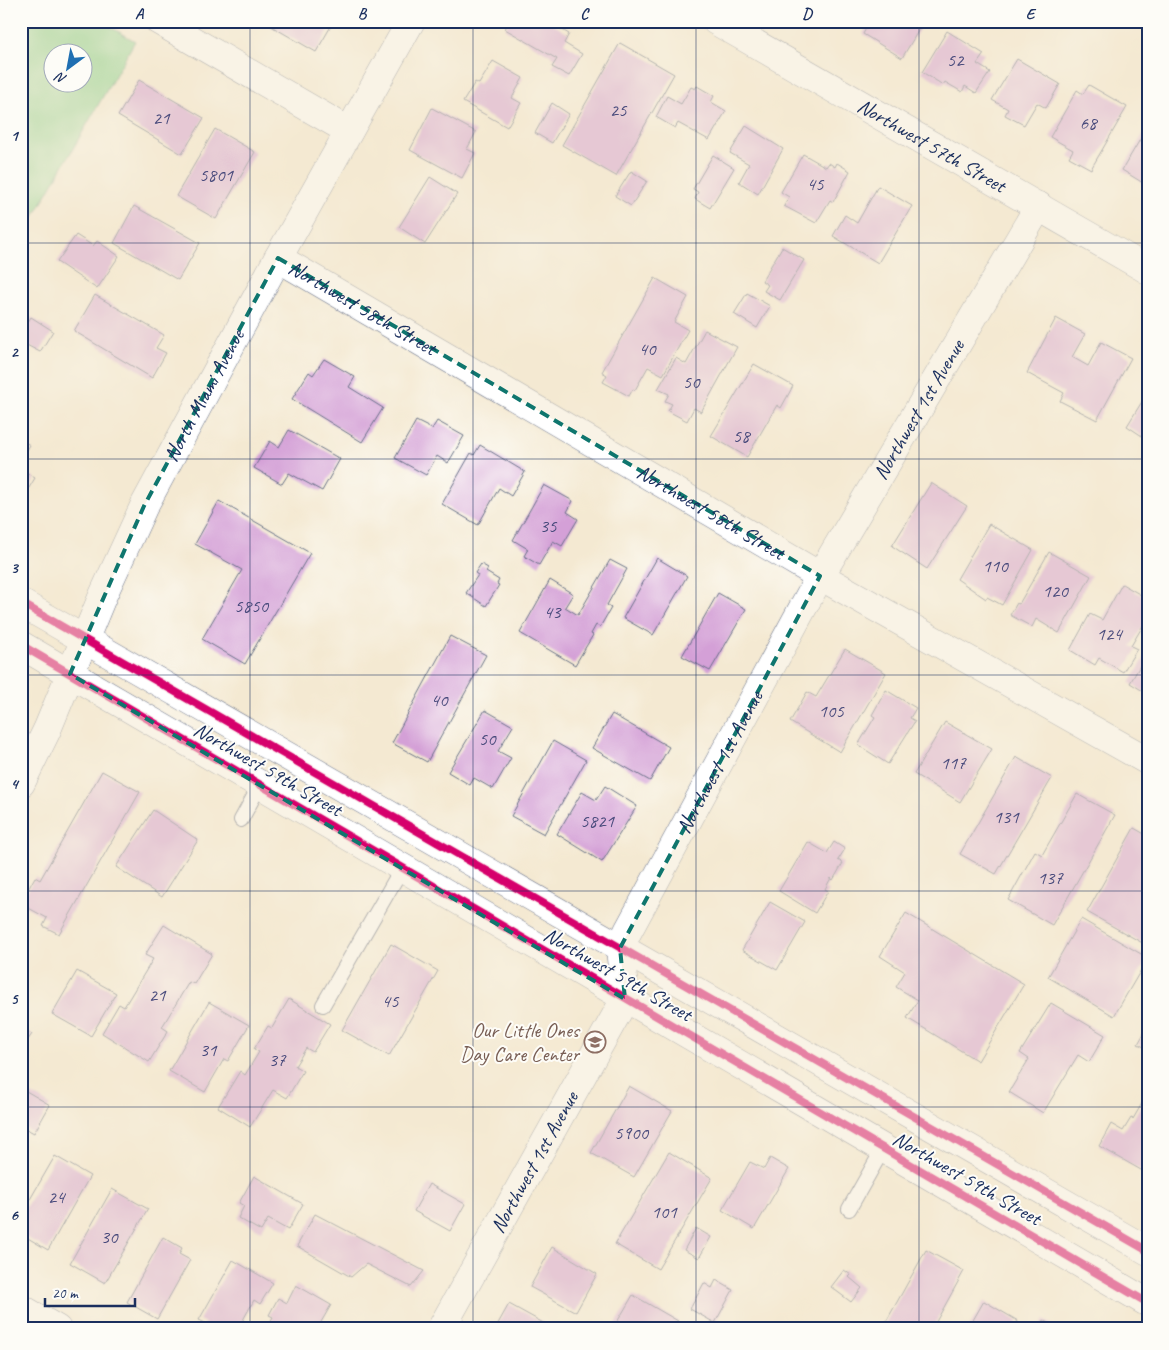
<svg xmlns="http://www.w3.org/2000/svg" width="1169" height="1350" font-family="Caveat,sans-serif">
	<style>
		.green { fill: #86d18d; stroke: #508076; fill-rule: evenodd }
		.building { fill: #d4a0d7 }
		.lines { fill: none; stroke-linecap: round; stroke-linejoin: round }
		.service-casing { stroke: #677087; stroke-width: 16 }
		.minor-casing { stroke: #677087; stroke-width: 29 }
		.secondary-casing { stroke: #677087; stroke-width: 29 }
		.service { stroke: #fff; stroke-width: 14 }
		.minor { stroke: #fff; stroke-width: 28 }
		.secondary { stroke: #fff; stroke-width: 28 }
		.cycleway-casing { stroke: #fdfcf7; stroke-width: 11 }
		.cycleway { stroke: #d6006c; stroke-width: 8 }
		.marked { fill: none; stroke: #0f766e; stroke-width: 4; stroke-dasharray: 10 6; stroke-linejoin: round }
		.grid { fill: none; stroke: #1b2f5e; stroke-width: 1; stroke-opacity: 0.55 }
		.labels { text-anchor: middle; stroke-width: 4; stroke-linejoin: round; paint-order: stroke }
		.number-label { font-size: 19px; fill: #494b7c }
		.street-label { font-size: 21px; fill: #1b2f5e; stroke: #fdfcf7 }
		.education-label { font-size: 21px; fill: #785e54; stroke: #fdfcf7; text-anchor: end }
		.neatline { fill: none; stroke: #1b2f5e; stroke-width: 2 }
		.grid-label { font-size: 16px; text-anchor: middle; font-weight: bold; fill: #1b2f5e }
	</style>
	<rect width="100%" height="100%" fill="#fdfcf7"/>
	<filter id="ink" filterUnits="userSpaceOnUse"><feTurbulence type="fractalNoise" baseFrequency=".02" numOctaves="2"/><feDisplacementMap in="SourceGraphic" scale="10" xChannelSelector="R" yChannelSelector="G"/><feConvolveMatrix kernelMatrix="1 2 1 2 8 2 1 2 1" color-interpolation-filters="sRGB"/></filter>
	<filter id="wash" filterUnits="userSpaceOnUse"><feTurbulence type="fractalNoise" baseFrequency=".0096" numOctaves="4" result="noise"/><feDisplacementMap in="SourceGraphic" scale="20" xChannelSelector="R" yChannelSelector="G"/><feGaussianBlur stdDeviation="1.12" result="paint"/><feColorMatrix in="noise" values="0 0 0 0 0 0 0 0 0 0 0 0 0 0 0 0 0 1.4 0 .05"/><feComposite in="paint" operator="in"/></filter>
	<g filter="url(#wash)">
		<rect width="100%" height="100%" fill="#f4e9d2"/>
		<path class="green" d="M21,21H100L135,41L21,239ZM52,52H82V82H52Z"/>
		<g id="blocks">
			<path class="building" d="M274,21H334L316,52L271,26Z
				M509,21H556L554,25L569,34L564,43L582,54L569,76L552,67L557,59L505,29Z
				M870,21H924L902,58L863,34Z
				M947,31L984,54L977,64L990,72L976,93L965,86L962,92L945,82L943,85L922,72Z
				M620,43L674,74L616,176L562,145Z
				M1017,59L1060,84L1046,108L1037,103L1024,125L1005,115L1008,109L992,100Z
				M493,61L523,78L512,98L521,103L507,127L463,102L475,82L479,84Z
				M139,80L204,118L182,154L118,116Z
				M1089,85L1127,107L1091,169L1069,157L1073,150L1050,137L1077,90L1083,94Z
				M697,86L714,96L711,102L726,111L709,140L678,123L675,128L656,117L667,96L681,104L691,87L695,89Z
				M552,103L569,114L552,143L535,133Z
				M432,108L476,132L467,149L475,153L462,178L410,150Z
				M746,126L783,149L758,194L739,182L749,164L730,153Z
				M1148,126V186L1122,170Z
				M215,129L255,152L216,219L176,196Z
				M803,154L826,167L829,163L835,167L837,163L850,171L833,202L830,200L816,223L784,206L789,197L781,192Z
				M713,155L734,168L710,208L695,199L698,192L693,189Z
				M631,171L647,181L631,206L615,196Z
				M430,177L457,194L425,244L399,227Z
				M878,186L912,206L878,263L833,236L845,215L857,223Z
				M134,206L200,243L178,280L114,243Z
				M76,235L93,246L97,241L119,256L97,289L57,262Z
				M782,247L804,260L780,300L764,291L768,285L762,281Z
				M655,278L688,297L674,322L688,330L663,375L648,367L635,390L633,389L629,396L603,382L607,375L602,372Z
				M747,293L770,306L757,328L734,314Z
				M95,295L164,335L156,348L166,353L152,378L74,331Z
				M31,317L53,331L40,352L21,342V333Z
				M1056,318L1085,334L1072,357L1088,366L1101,342L1131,358L1097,420L1060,401L1064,393L1027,373Z
				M705,330L737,347L701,412L694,408L687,421L668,411L672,404L665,401L669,394L658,389L676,358L686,364Z
				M324,359L355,377L349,387L383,408L362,442L292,399L309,372L313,375Z
				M754,364L793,386L781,408L777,405L747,457L711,436Z
				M1143,400L1148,403V440L1127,426Z
				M416,421L432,429L437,421L464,436L448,463L437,456L426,475L395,458Z
				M289,430L340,459L322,491L289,473L282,484L254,468L270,441L279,447Z
				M21,440L30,445L21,460Z
				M480,445L525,472L511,496L499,488L478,525L442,504L471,453L474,455Z
				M21,469L35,478L21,501Z
				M931,483L967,506L927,569L892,546Z
				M544,485L573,501L567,512L578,519L562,546L553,541L539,565L524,556L528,549L513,540Z
				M219,501L310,553L245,664L202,639L242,570L195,544Z
				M989,524L1033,550L1002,605L987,597L986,599L957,579Z
				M1049,552L1091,576L1059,633L1036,619L1032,627L1010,615L1017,603L1019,604Z
				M657,558L687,576L653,635L623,618Z
				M610,560L627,569L607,605L611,608L600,627L596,625L591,634L593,635L575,665L520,633L550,580L573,594L565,607L578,615Z
				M481,564L488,568L486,572L499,580L497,584L499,585L486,606L466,593L478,575L475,573Z
				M1122,584L1148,599V617L1131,646L1137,649L1123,672L1099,658L1095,665L1070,650L1090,614L1102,620Z
				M718,593L746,609L710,671L682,656Z
				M450,636L486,655L427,762L392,743Z
				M845,649L886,673L840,752L790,722L807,692L816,697Z
				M1148,652V694L1130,683Z
				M886,690L916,708L910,718L915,721L888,764L858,745L875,717L872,715Z
				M485,710L513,726L498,751L511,758L493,789L474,778L470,785L448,772Z
				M612,714L669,747L650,781L592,748Z
				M945,722L992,749L960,802L914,774Z
				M553,741L586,760L544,834L511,816Z
				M1016,757L1052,778L996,874L960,854Z
				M102,771L140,792L59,934L43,926L47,918L21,904V902L35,877L40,880Z
				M605,786L637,806L602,862L557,834L582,792L596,800Z
				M1077,794L1115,815L1052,925L1008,900L1035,851L1042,855Z
				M153,810L198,840L162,897L116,867Z
				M1134,828L1148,836V946L1087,912Z
				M808,842L827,853L834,842L845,849L838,860L843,863L833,880L831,878L825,889L828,891L815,913L779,891Z
				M770,902L805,922L777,970L742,950Z
				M906,913L1024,984L978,1061L907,1018L918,1000L896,987L905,972L880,956Z
				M1081,919L1148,958L1114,1016L1048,977Z
				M164,925L212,954L194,984L189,982L162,1027L168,1031L149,1062L102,1033L119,1004L124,1007L153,959L145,955Z
				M391,944L438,971L389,1056L342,1030Z
				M77,971L116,993L91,1036L52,1014Z
				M289,999L330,1024L313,1052L306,1048L295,1066L303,1071L287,1098L273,1090L250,1127L218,1107L240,1071L245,1075L259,1052L254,1049L268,1026L272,1028Z
				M209,1002L249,1025L228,1061L224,1059L205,1092L169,1071Z
				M1051,1003L1105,1035L1089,1062L1078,1055L1043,1113L1009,1092L1029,1059L1020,1053Z
				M1148,1026V1049L1138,1044Z
				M21,1028L32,1034L21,1050Z
				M629,1086L672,1111L634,1177L591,1153Z
				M21,1088L50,1105L34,1133L21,1126Z
				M1148,1093V1174L1099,1146L1111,1124L1123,1131L1131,1118L1133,1119Z
				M669,1152L712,1178L658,1269L615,1244Z
				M55,1156L90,1176L48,1250L21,1234V1215Z
				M770,1158L789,1169L754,1229L722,1210L750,1162L764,1169Z
				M254,1176L303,1204L288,1230L268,1219L261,1231L238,1218L244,1206L239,1203Z
				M429,1184L465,1204L450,1231L414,1211Z
				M112,1189L148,1209L105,1283L70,1263Z
				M315,1214L424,1271L411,1287L366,1264L351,1277L297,1246Z
				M696,1228L711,1237L699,1258L684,1250Z
				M163,1237L182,1248L179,1254L190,1260L157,1319L127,1302Z
				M552,1247L597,1274L576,1312L530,1287Z
				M926,1250L964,1271L932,1329H882Z
				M233,1260L273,1283L260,1304L254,1300L238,1329H202L205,1323L199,1320Z
				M844,1270L851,1275L849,1277L862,1288L851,1302L831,1287Z
				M716,1280L733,1290L715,1323L690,1309L704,1283L712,1288Z
				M296,1285L331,1305L317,1329H266L273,1317L269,1315L278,1298L287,1303Z
				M633,1295L678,1321L674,1329H613Z
				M984,1301L1018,1321L1014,1329H968Z
				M509,1304L547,1325L545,1329H495Z
				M1044,1320L1059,1329H1039Z"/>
		</g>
	</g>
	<g filter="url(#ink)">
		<use href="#blocks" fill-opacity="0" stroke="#677087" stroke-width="1"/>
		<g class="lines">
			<g class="service-casing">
				<path id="service" d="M241,820L260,785
					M323,1005L402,868
					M849,1209L883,1149"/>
			</g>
			<g class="minor-casing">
				<g id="minor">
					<path d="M159,21L349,131"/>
					<path id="s1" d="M716,21L1148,270"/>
					<path id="s2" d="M278,258L820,576L1148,761"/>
					<path d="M21,603L1148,1251"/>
					<path d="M21,645L1148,1303"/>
					<path d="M21,1308L57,1329"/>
					<path id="s3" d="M441,1329L625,999L620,948L628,931L820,576L1039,206"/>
				</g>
			</g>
			<g class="secondary-casing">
				<g id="secondary">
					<path id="s4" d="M21,783L47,730L103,595L144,506L278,258L411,21"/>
				</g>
			</g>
			<use href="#service" class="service"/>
			<use href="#minor" class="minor"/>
			<use href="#secondary" class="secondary"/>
			<g class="cycleway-casing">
				<path id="cycleway" d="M21,603L1148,1251
					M21,645L1148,1303"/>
			</g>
			<use href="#cycleway" class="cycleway"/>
		</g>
	</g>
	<path d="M0 0H1169V1350H0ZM278,258L820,576L620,948L625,999L70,674L144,506Z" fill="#f4e9d2" fill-opacity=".55" fill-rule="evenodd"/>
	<path class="marked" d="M278,258L820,576L620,948L625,999L70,674L144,506Z"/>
	<path class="grid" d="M250,21V1329M473,21V1329M696,21V1329M919,21V1329M21,243H1148M21,459H1148M21,675H1148M21,891H1148M21,1107H1148"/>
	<defs>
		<g id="school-ring" transform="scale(1.125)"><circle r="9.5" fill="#fdfcf7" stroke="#8d6e63" stroke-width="1.5"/><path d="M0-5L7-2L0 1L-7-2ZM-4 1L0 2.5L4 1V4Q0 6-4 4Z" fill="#8d6e63"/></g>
	</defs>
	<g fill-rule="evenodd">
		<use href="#school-ring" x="595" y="1042"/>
	</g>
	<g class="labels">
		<g class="number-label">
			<text x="955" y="66">52</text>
			<text x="618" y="116">25</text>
			<text x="161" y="124">21</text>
			<text x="1088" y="129">68</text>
			<text x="216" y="181">5801</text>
			<text x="815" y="190">45</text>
			<text x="647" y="355">40</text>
			<text x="691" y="388">50</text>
			<text x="741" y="442">58</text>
			<text x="548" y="532">35</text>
			<text x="995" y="572">110</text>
			<text x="1055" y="597">120</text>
			<text x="251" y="612">5850</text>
			<text x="552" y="618">43</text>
			<text x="1109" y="640">124</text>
			<text x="439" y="706">40</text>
			<text x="831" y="717">105</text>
			<text x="487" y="745">50</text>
			<text x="953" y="769">117</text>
			<text x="1006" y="823">131</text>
			<text x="597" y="827">5821</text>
			<text x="1050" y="884">137</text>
			<text x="157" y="1001">21</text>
			<text x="390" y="1007">45</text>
			<text x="208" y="1056">31</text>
			<text x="277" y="1066">37</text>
			<text x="631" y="1139">5900</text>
			<text x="56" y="1203">24</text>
			<text x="664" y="1218">101</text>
			<text x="109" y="1243">30</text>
		</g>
		<g class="street-label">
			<text dy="7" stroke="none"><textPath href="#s1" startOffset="249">Northwest 57th Street</textPath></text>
			<text dy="7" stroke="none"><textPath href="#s2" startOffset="98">Northwest 58th Street</textPath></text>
			<text dy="7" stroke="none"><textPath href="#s4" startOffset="429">North Miami Avenue</textPath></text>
			<text dy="7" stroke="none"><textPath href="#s3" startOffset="1045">Northwest 1st Avenue</textPath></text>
			<text dy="7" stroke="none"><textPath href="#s2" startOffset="502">Northwest 58th Street</textPath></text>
			<text dy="7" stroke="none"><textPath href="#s3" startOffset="640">Northwest 1st Avenue</textPath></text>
			<text transform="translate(268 769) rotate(30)" y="7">Northwest 59th Street</text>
			<text transform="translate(618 974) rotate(30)" y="7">Northwest 59th Street</text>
			<text dy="7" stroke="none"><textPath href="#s3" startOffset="191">Northwest 1st Avenue</textPath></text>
			<text transform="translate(967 1178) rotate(30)" y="7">Northwest 59th Street</text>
		</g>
		<g class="education-label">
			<text x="579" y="1037">Our Little Ones<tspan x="579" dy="24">Day Care Center</tspan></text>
		</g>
	</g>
	<rect width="1169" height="1350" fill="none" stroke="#fdfcf7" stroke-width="55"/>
	<g transform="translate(68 68) rotate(212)"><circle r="24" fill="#fdfcf7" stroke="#a3aaba"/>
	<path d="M0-4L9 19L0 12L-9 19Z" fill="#1f6fb2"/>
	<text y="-8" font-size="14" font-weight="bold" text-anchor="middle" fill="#1b2f5e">N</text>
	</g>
	<path d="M45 1298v8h90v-8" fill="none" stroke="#1b2f5e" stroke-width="2.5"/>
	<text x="52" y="1298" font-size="15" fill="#1b2f5e" stroke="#fdfcf7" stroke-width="4" paint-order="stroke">20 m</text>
	<rect x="28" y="28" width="1114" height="1294" class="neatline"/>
	<g class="grid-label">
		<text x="139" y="19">A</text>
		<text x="362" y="19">B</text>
		<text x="584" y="19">C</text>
		<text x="807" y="19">D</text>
		<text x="1030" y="19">E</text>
		<text x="14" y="141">1</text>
		<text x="14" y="357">2</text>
		<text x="14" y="573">3</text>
		<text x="14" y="789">4</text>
		<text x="14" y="1004">5</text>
		<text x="14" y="1220">6</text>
	</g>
</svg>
